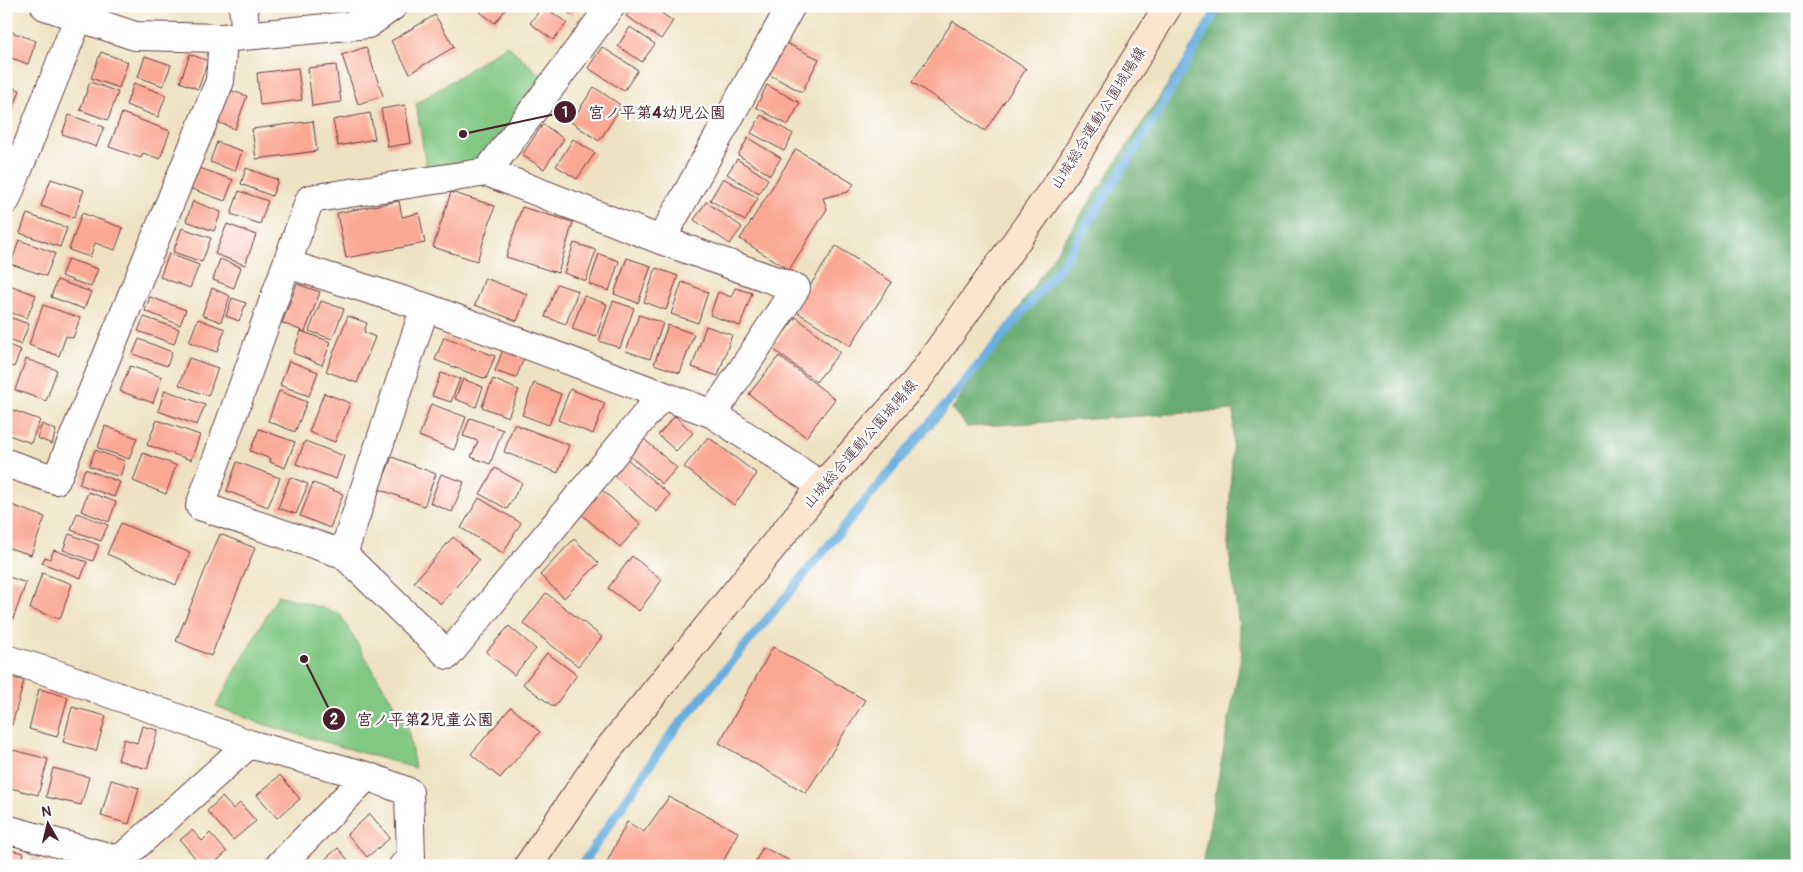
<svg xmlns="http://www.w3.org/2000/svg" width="1803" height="872" font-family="Pangolin,'Klee One',sans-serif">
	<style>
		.green { fill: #82c883; stroke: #667457 }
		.forest { fill: #69ac71; stroke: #5a664e }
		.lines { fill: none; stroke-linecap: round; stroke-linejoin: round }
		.stream { stroke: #69aede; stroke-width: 9 }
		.building { fill: #faa793 }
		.minor-casing { stroke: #633c42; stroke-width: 30 }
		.secondary-casing { stroke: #633c42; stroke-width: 30 }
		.minor { stroke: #fff; stroke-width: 28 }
		.secondary { stroke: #fbe5cf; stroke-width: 28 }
		.labels { text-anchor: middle; stroke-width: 4.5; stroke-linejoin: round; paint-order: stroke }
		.street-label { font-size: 15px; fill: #4a1f2b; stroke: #fff }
		.leader { fill: none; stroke: #4a1f2b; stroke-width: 2 }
		.callout-dot { fill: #4a1f2b; stroke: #fff; stroke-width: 2 }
		.mark-label { font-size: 15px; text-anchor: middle; font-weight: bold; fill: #fff }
		.callout-label { font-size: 16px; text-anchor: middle; font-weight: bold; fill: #4a1f2b; stroke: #fff; stroke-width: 4.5; stroke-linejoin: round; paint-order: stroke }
	</style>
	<rect width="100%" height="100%" fill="#fff"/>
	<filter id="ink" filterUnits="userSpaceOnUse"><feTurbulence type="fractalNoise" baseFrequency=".02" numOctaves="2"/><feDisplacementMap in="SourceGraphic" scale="10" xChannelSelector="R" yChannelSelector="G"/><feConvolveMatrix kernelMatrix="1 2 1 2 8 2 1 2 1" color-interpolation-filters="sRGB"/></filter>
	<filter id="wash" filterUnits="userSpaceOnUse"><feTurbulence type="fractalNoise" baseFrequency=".0096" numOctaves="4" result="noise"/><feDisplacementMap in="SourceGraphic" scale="20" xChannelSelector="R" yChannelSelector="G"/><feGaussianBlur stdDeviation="1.12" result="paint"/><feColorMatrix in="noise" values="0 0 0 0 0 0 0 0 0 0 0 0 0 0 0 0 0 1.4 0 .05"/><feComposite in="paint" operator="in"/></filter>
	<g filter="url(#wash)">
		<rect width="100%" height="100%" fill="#efe2c2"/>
		<path class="green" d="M507,45L546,80L483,164L427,172L416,104Z
			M278,595L339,613L408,728L415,768L259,723L216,706Z"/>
		<path class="forest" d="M1234,6H1797V866H1202L1242,650L1228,544L1234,410L967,427L952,409L1210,21Z"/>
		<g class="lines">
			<path class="stream" d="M581,866L669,737L1061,266L1152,123L1219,6"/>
		</g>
		<g id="blocks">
			<path class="building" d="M485,6H505L507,8L495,23L480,12Z
				M543,6L567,23L553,40L530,23Z
				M560,6H578L571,15Z
				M633,6H651L673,21L661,39L626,16Z
				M435,15L454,47L410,73L391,41Z
				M953,21L1026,69L985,131L912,82Z
				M630,27L655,44L642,62L618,46Z
				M6,30L36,41L28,64L6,56Z
				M782,41L819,59L802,92L766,73Z
				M366,47L383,96L358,104L342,55Z
				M602,47L638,70L624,91L588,68Z
				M101,52L128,62L119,88L91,78Z
				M190,54L208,61L198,89L180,82Z
				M145,56L171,65L163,86L138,77Z
				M336,65L341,102L312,106L308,68Z
				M298,68L302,100L260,105L257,73Z
				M90,82L118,92L108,120L80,110Z
				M134,83L166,95L158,117L126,105Z
				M767,85L800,103L788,125L756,107Z
				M6,86L20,90L10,118L6,117Z
				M594,87L622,106L599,141L571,122Z
				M229,90L247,96L235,129L217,122Z
				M405,105L411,143L388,147L381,109Z
				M122,113L170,131L160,159L143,153L141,158L109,147Z
				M370,113L375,139L338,146L333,120Z
				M69,115L104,127L96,147L62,134Z
				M761,115L793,134L784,151L751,133Z
				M313,121L317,151L256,159L252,129Z
				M543,124L564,139L544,169L522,155Z
				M748,138L781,158L770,175L738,155Z
				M573,139L595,153L577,179L556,166Z
				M217,142L242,151L235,171L210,162Z
				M796,149L854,184L848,192L823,198L827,209L789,270L740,239Z
				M737,159L768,179L759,194L727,174Z
				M197,167L233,180L225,201L189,188Z
				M246,168L278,180L272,196L241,184Z
				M723,178L758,198L745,221L710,200Z
				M51,179L84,190L74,218L41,206Z
				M239,191L268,201L260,224L231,214Z
				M451,192L495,206L477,261L433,247Z
				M193,201L221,212L214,231L186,221Z
				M399,201L402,217L419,213L425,243L346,258L337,213Z
				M706,202L742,227L730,244L694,220Z
				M522,207L573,222L558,273L506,257Z
				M82,213L123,228L115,250L95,243L90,257L69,250Z
				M27,214L67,228L60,247L20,233Z
				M227,224L256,235L245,265L215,254Z
				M182,228L211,238L202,262L173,252Z
				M19,240L55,253L46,276L11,264Z
				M574,243L596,250L586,281L564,273Z
				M836,246L892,282L850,346L794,310Z
				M169,254L199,265L190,288L160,277Z
				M599,254L619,261L609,291L589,284Z
				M627,258L651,266L638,303L614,294Z
				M68,259L98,269L91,287L61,276Z
				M220,259L241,267L234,288L213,280Z
				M656,268L678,276L666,310L644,302Z
				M485,278L527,294L517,321L475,305Z
				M57,280L91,292L84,309L51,297Z
				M682,282L708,292L698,323L671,314Z
				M7,284L36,295L27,318L6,311Z
				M297,284L320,292L305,332L282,323Z
				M557,284L578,291L566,324L545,317Z
				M212,288L230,296L221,322L202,315Z
				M735,288L752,293L740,326L710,315L718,292L731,297Z
				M584,296L607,304L596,337L572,329Z
				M150,297L186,310L180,325L145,311Z
				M232,298L246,303L239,321L226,316Z
				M321,301L344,309L332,339L309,331Z
				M613,301L634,308L620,348L599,341Z
				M43,305L80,318L73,338L66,336L59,356L29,345Z
				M639,315L663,323L650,359L626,351Z
				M6,316L29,324L21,345L6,339Z
				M348,316L367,323L364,332L375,337L357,383L326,371Z
				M144,317L179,329L174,344L138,331Z
				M796,317L840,352L816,382L772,348Z
				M198,319L225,329L217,352L189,342Z
				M668,325L694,334L680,373L654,364Z
				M706,326L732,335L718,376L692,367Z
				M301,331L331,342L322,365L293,353Z
				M444,337L495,356L486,379L435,360Z
				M139,339L172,352L167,366L133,354Z
				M6,344L21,350L14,367L6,364Z
				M503,349L524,358L516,378L495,371Z
				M779,356L835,399L806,437L749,394Z
				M189,358L218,368L208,396L179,385Z
				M26,359L57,370L46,401L15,390Z
				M289,361L318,372L309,396L280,385Z
				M130,366L162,377L153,403L120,391Z
				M441,373L460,379L451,402L432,396Z
				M463,379L483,387L476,407L455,399Z
				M493,379L519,390L508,417L482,407Z
				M534,383L561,394L549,425L522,415Z
				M570,389L605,403L593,434L558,420Z
				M165,390L205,405L197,425L158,411Z
				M279,391L307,402L295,432L268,421Z
				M324,393L350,403L335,442L309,432Z
				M431,404L466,417L454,450L419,436Z
				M7,408L40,420L31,443L6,434Z
				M675,416L693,433L676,451L658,435Z
				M470,418L503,430L490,464L471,457L478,441L463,436Z
				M157,420L200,435L191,460L147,445Z
				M42,424L56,430L52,444L37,438Z
				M514,424L569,445L558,473L504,452Z
				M105,426L137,438L129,459L98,448Z
				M259,429L295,442L285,468L270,462L271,459L250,451Z
				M708,437L757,474L734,505L684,467Z
				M644,439L677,468L662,484L630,456Z
				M305,441L344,456L336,479L296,464Z
				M95,450L125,461L120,477L89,466Z
				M143,453L176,465L166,494L133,481Z
				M392,457L436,474L424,506L379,489Z
				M627,459L670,495L657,512L614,476Z
				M237,462L280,478L268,507L227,491Z
				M495,468L522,483L507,509L480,494Z
				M85,469L120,482L114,497L79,484Z
				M441,474L464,482L452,512L430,503Z
				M290,477L308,484L296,514L278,508Z
				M313,483L343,494L330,528L300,516Z
				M602,490L641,524L620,547L581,514Z
				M88,492L116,502L109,522L81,511Z
				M479,498L521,523L503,553L461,528Z
				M6,503L45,517L31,555L6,547Z
				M77,513L108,525L101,541L71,530Z
				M121,523L190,553L176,585L107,554Z
				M69,534L99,545L93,561L63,550Z
				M220,534L255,548L211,656L176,641Z
				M453,537L479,560L441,604L414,582Z
				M574,539L599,563L564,598L540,575Z
				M54,550L87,562L81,578L42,563L45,557L50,559Z
				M632,556L662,580L639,611L608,588Z
				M42,573L72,584L60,619L30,609Z
				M6,576L26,583L13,619L6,617Z
				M546,593L602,637L578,666L523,623Z
				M509,626L536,649L514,675L486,652Z
				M773,647L865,700L806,793L719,743Z
				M547,653L577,675L554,707L523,684Z
				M6,676L24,681L12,725L6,724Z
				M39,689L68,697L57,737L29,729Z
				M72,707L106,716L96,751L63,742Z
				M511,707L540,732L500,778L471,754Z
				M142,726L158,730L147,769L118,760L124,739L137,743Z
				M13,750L48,759L38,795L6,787Z
				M53,768L89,777L81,805L46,797Z
				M280,775L300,799L277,818L257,795Z
				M111,780L139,788L129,824L101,816Z
				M222,797L233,809L240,803L256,821L233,840L207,811Z
				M669,797L738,832L721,866H605L627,822L644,832Z
				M370,814L390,838L367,857L347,834Z
				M192,830L202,841L210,833L227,852L211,866H202L180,840Z
				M763,847L800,866H753Z
				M338,848L353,866H317Z
				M6,849L24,853L21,866H6Z
				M33,857L65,865V866H30Z"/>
		</g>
	</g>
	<g filter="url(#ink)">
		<use href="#blocks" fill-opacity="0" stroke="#633c42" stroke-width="1"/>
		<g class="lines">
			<g class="minor-casing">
				<path id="minor" d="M45,6L135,36L223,38L368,24L393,6
					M243,6L246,34
					M487,172L611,6
					M6,200L83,6
					M661,240L791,6
					M287,264L425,307L713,414L822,486
					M425,307L343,554L200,506L310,199L487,172L661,240L796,288L713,414
					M6,463L56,480L220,81L223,38
					M343,554L448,655L662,395
					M6,659L56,674L249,744L367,776L279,866
					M367,776L409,792L411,858L403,866
					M6,829L119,860
					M113,866L249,744"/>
			</g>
			<g class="secondary-casing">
				<path id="secondary" d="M528,866L602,757L822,486L918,379L1065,173L1168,6"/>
			</g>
			<use href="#minor" class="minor"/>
			<use href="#secondary" class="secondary"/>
		</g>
	</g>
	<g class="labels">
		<g class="street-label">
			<text transform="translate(1098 118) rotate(-58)" y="5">山城総合運動公園城陽線</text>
			<text transform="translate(860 444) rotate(-49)" y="5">山城総合運動公園城陽線</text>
		</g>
	</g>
	<path class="leader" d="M463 134L565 112M304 659L334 719"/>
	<g class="callout-dot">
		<circle cx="463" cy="134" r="5"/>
		<circle cx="304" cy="659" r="5"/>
		<circle cx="565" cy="112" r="12"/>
		<circle cx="334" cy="719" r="12"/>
	</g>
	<g class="mark-label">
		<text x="565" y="117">1</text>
		<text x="334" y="724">2</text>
	</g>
	<g class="callout-label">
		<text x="657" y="118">宮ノ平第4幼児公園</text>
		<text x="425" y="725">宮ノ平第2児童公園</text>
	</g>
	<rect width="1803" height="872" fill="none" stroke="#fff" stroke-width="25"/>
	<g transform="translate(48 824) rotate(352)" stroke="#ffffff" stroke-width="4" paint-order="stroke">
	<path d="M0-4L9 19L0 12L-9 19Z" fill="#4a1f2b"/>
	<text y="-8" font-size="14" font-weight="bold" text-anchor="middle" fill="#4a1f2b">N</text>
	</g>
</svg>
